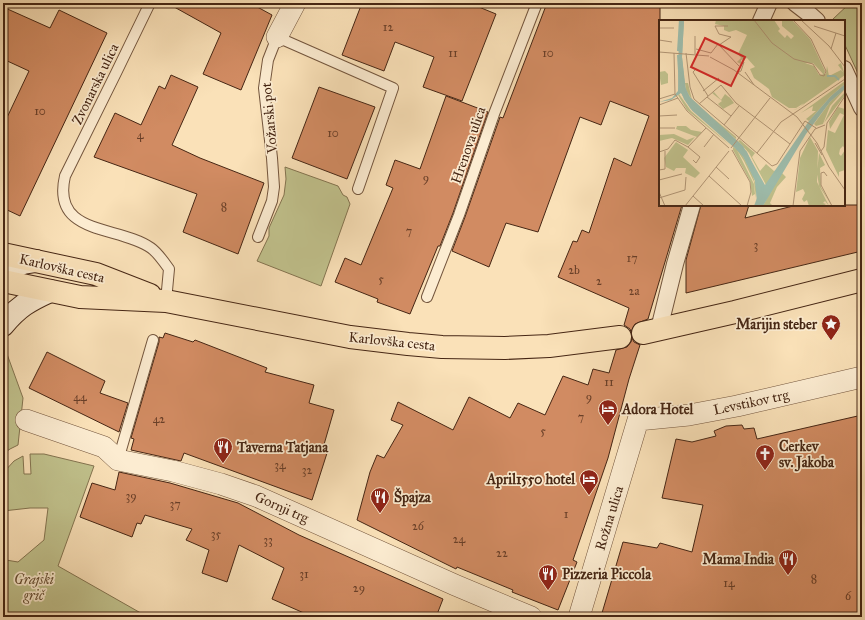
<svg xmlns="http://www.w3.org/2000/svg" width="865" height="620" font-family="'IM FELL Great Primer',serif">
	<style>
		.green { fill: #c1c28d; stroke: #847450 }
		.building { fill: #d18b62; stroke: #462614 }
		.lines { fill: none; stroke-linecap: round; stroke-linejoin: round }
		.service-casing { stroke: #73553d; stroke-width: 12 }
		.pedestrian-casing { stroke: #73553d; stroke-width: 18 }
		.minor-casing { stroke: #73553d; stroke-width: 22 }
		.secondary-casing { stroke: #462614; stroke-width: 24 }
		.primary-casing { stroke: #462614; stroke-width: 24 }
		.service { stroke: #fcecd1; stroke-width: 10 }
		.pedestrian { stroke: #fcecd1; stroke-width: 16 }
		.minor { stroke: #fcecd1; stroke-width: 21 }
		.secondary { stroke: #fcecd1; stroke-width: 22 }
		.primary { stroke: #fae1b8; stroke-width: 22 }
		.labels { text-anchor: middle; stroke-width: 3.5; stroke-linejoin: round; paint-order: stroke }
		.number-label { font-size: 12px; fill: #693f28 }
		.street-label { font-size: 14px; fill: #462614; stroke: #fcecd1 }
		.poi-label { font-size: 14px; font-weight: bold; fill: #462614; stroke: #fcecd1; text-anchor: start }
		.park-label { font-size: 14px; font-style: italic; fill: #654d32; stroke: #fcecd1 }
		.inset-river { fill: none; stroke: #9ebeae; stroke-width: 2 }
		.inset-road { fill: none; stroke: #b29676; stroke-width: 1 }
		.view { fill: #d62828; fill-opacity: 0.15; stroke: #d62828; stroke-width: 2 }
		.inset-edge { fill: none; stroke: #462614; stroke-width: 2 }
	</style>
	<rect width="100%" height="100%" fill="#fae1b8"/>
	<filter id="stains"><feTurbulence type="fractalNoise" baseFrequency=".005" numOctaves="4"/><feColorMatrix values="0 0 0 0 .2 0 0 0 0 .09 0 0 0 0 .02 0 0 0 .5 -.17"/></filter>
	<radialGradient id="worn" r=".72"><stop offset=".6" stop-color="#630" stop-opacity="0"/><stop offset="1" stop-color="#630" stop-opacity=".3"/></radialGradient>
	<path class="green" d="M850,3H862V82L844,43V21H834L833,19Z
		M285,167L338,186L343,195L347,197L350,204L321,286L257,261L269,236V228L284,195L286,179Z
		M7,354L23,398L18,445L10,449L3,454V370Z
		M30,454H44L94,466L58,566L146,616L145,617H3V561L6,560L18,562L44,540L48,508H30L3,511V473L14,461L23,456L24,474H31Z"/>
	<path class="building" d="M167,3H250L272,15L241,90L203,74L221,33Z
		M362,3H469L496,14L462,101L423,87L434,57L416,50L395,42L384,71L342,55Z
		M547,3H660V205H682L648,319L635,324L631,332L630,329L624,325L629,308L558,277L573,241L577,242L582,230L589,233L614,158L631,166L649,116L610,101L601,125L580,117L538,232L506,223L489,267L452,251L465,217L500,117L503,118Z
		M3,7L50,28L59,10L107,33L20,216L3,208V126L29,71L3,59Z
		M171,75L198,87L172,145L200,158L264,183L238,254L183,232L197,194L94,157L115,113L141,125L159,86L165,89Z
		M319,87L375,107L347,179L292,158Z
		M446,96L488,112L453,213L440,246H438L410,314L377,302L378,299L335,282L345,258L361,265L393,188L386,185L395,160L420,169Z
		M701,205H749L745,218L797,205H862V251L686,293V260Z
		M165,333L193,342L195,340L267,368L265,372L314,385L309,403L334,410L323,448L328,450L312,500L184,453L181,461L131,450L134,439L131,438L159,342V337L163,338Z
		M632,338L634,342L640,345L629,379L608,458L573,560L577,562L558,610L512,592L513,590L457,567L456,569L357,520L370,472L377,455L384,458L403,425L391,420L398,402L453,430L469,397L510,418L518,403L545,415L563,376L588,385L593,369L609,373L616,350L627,347L631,342Z
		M47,352L105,381L100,393L128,403L119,432L29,388Z
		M862,415V617H638L602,613L623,542L657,548L660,543L692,552L703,505L662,498L676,439L692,442L716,436L714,431L726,426L742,425L744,429L754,428L757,439Z
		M119,472L170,483L238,503L299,535L443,599L436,617H313L272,599L284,568L239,545L227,582L202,573L209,550L186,540L192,529L145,515L141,524L137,523L132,537L80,517L92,483L115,490Z"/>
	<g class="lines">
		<g class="service-casing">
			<path id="service" d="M150,3L116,73L65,176C51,236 118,225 151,248C158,253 164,262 169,269L166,301
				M258,237L272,201L274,187L272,158L264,88L268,60L277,37L393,88L358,189
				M427,297L459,215L494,114L537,3
				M118,460L153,340"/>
		</g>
		<g class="pedestrian-casing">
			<path id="pedestrian" d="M795,3L808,13L817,21
				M761,21L769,3
				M844,69L862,108
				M659,329L675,264L692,205"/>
		</g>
		<g class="minor-casing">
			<path id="minor" d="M277,37L295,3
				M26,420L104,447L118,460L173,471L221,484L256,496L455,585L531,617
				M579,617L638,420L689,415L737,406L862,377"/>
		</g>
		<g class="secondary-casing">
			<path id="secondary" d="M3,270L23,263L36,261
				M3,325C18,307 28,301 50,291"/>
		</g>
		<g class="primary-casing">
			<path id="primary" d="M3,254L96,274L150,295
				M3,281L80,297L166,301L350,337L408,344L442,347L505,348L549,346L620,337
				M643,333L735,312L862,280"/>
		</g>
		<use href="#service" class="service"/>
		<use href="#pedestrian" class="pedestrian"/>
		<use href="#minor" class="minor"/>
		<use href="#secondary" class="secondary"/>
		<use href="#primary" class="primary"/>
	</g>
	<defs>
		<g id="sight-pin" transform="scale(1)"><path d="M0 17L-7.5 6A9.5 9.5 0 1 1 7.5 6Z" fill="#8f2418" stroke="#fcecd1"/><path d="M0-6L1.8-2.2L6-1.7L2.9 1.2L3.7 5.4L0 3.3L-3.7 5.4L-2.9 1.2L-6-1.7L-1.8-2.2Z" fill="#fff"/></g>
		<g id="hotel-pin" transform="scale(1)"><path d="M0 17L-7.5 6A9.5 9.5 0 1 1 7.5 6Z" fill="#8f2418" stroke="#fcecd1"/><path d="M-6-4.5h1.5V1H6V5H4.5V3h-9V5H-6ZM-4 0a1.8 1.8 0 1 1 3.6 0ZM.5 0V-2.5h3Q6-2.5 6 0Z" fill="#fff"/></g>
		<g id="restaurant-pin" transform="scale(1)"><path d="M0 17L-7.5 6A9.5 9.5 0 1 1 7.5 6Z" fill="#8f2418" stroke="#fcecd1"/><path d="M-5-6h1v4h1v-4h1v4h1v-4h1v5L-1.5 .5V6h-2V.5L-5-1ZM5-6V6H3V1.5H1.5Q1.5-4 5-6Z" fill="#fff"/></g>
		<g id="church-pin" transform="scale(1)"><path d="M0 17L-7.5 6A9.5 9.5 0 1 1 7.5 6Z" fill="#8f2418" stroke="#fcecd1"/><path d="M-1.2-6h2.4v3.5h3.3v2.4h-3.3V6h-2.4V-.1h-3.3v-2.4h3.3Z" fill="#fff"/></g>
	</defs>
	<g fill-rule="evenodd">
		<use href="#sight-pin" x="831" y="324"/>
		<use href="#hotel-pin" x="608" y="409"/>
		<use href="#restaurant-pin" x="223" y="447"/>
		<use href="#church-pin" x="765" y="454"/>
		<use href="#hotel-pin" x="589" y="479"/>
		<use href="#restaurant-pin" x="380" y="497"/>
		<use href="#restaurant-pin" x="788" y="559"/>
		<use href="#restaurant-pin" x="548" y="574"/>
	</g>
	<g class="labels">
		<g class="number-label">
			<text x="388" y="31">12</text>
			<text x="453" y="57">11</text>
			<text x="548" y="57">10</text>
			<text x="40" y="115">10</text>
			<text x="333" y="137">10</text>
			<text x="140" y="139">4</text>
			<text x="426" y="182">9</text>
			<text x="224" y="211">8</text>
			<text x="409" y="235">7</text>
			<text x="756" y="249">3</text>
			<text x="632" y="262">17</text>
			<text x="574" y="274">2b</text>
			<text x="381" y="283">5</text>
			<text x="599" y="285">2</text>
			<text x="634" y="295">2a</text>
			<text x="609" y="386">11</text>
			<text x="80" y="401">44</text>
			<text x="589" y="401">9</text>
			<text x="581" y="421">7</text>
			<text x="159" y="423">42</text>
			<text x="543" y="435">5</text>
			<text x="280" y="469">34</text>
			<text x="307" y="474">32</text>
			<text x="131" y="500">39</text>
			<text x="175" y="508">37</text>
			<text x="566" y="518">1</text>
			<text x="418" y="530">26</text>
			<text x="216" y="538">35</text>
			<text x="459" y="543">24</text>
			<text x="268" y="544">33</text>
			<text x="502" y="557">22</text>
			<text x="304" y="578">31</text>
			<text x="814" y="583">8</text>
			<text x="729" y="587">14</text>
			<text x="359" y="592">29</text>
			<text x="848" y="600">6</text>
		</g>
		<g class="street-label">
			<text transform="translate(95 84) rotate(-64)" y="5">Zvonarska ulica</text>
			<text transform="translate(269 118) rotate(-95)" y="5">Vožarski pot</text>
			<text transform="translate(468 145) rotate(-71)" y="5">Hrenova ulica</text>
			<text transform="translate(62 268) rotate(13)" y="5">Karlovška cesta</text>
			<text transform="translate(392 341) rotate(6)" y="5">Karlovška cesta</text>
			<text transform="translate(751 402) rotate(-12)" y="5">Levstikov trg</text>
			<text transform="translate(282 507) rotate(24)" y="5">Gornji trg</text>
			<text transform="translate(609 518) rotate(-73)" y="5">Rožna ulica</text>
		</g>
		<g class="poi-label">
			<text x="817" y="329" text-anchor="end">Marijin steber</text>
			<text x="622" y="414">Adora Hotel</text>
			<text x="779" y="451">Cerkev<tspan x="779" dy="16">sv. Jakoba</tspan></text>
			<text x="237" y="452">Taverna Tatjana</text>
			<text x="575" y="484" text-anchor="end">April1550 hotel</text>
			<text x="394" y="502">Špajza</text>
			<text x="774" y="564" text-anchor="end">Mama India</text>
			<text x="562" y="579">Pizzeria Piccola</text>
		</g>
		<g class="park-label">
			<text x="34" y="584">Grajski<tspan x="34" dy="16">grič</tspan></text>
		</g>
	</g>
	<g transform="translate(659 20)">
		<rect width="186" height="186" fill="#fae1b8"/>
		<path d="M57,0H115L121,9L119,11L126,18L128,15L132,19L135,16L123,6V0H133L151,19L166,51L165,55L154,43H146L155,46L160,55L167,54L168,46L170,56L182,50L185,53L179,45L182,43L186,55L138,89L134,90L140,88L145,83L137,88H130L113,77L110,69L95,58L91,49L96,47L88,38L82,40V44L78,42L82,38L79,34L88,15L77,10L70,12L65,10V6L56,4ZM6,51L9,54V63L2,65L0,52ZM186,61V64L172,76L150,101L147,99L157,91H153L154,86L142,93ZM26,63H29L33,80L38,85L77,117V119L36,85L27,70ZM186,69L171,86L164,104L157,106L155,104L171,82ZM55,72L62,80L66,74L71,78L69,75L75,83L64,89L59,84L63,81L53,73ZM186,72V75L165,103L173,86ZM20,74L32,91L72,126L28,90L19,75ZM179,87L186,89V129L184,126L181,129L180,134L182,136L186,130V150L180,152V157L167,130L169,110L176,113L185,95L181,93L171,109L170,102ZM18,106H27L32,110L43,112L38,117L17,109ZM15,114L28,120L36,117L29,125L13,118L0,121V115ZM151,117L159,131L158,162L170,186L166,181L164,183L167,184L164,186H150L148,180L145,182L143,179L146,173L144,169L137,172L141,138ZM81,120L91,129L90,132L91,129L96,133L93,137L101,151L107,144L115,151L117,150L107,165L90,133L79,121ZM17,122L29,130L24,137L41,153L36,158L26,153L27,148H17L15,151L7,147L5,138ZM75,126L81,132L85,138L94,156L97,166V178L95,162L85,141L78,130L95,164L96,174L93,176L91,161L74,130V127L77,129ZM160,133L166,145L161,148L162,167L173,186L160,166L158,153ZM122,152L127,157L118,167L111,183L113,185L104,186Z" fill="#c1c28d"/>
		<path d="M20,0H25L23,37L26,67L31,77L84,126L106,165L150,101L172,76L186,64V69L171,82L147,114L104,186H95L98,178L96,161L85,138L73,124L31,88L22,73L12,80L0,82L13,78L19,71Z" fill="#9ebeae"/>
		<path class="inset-river" d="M19,31L21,0M19,35L21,67L26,79L34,90L84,134L97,160L99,182L102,183L105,177L103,166L87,132L34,86L26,71L22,37L24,0M168,56H176L180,60"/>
		<path class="inset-road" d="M95,0L113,23L135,39L154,44L161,55L165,56L167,51L152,19L134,0M142,0L170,26L186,47M155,6L186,16M0,8H15M36,16V34M0,20L13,22M60,25L72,17L60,14L56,6H69M37,29L52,33L59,24L80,46M172,29L177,13M0,32L50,36M15,33L16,74L28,91L70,128M27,33L31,67L35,79L113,146L118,144L146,101L157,108M51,37L75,50L138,97L158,123L170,147L186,170M36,50L34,52L49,76M86,52L95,65M78,53L82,51L85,42M44,71L60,58M48,77L72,96M0,79L16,74M40,84L62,65L77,83L131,124M0,85L19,78M134,94L186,59M0,96L18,95M65,105L80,86M0,108H16M156,123L163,135M29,127L41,137L37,143L34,140M45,127L55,114M72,128L111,78M73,130L91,162L92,172L88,186M162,131L165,127L168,103L186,76M0,132L9,129L16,120L29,127L47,108M98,133L122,102L134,94M57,147L70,159M0,150L6,149V131M50,156L83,186M168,156L165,152L162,153V165L173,186M0,160L23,154M0,172L6,186M34,176L45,186M0,178L26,170L27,157M26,186L70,131M134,186L141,131L156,109L166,105"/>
		<path class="view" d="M46,18L86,37L72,66L32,47Z"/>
		<rect width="186" height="186" class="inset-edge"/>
	</g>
	<rect width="865" height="620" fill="none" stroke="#fae1b8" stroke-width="16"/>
	<rect x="4" y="4" width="857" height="612" fill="none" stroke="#462614" stroke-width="2"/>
	<rect x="8" y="8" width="849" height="604" fill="none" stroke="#462614"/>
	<rect width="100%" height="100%" filter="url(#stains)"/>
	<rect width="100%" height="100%" fill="url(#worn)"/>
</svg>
